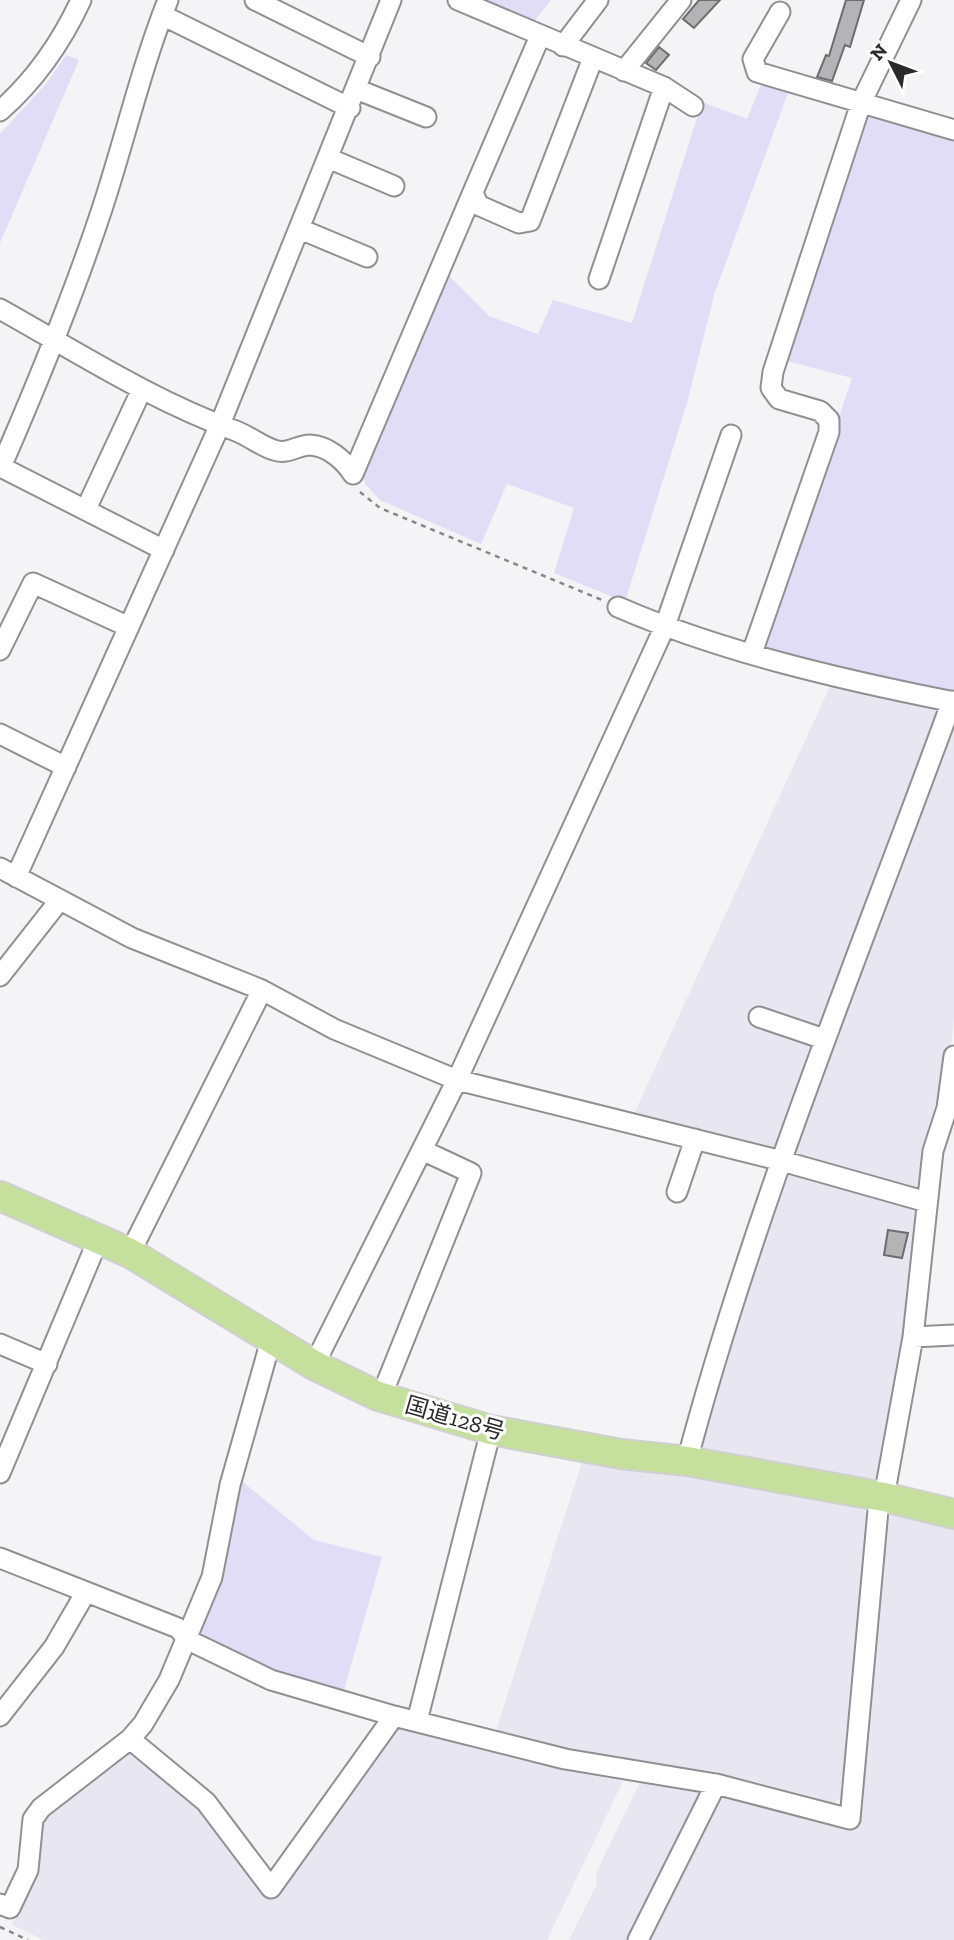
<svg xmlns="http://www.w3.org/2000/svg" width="954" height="1940" font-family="'Zilla Slab','Noto Sans JP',serif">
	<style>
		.built { fill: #e8e6f0 }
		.green { fill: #e2ddf6 }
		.building { fill: #b4b3b6; stroke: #6d6c6f; stroke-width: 2 }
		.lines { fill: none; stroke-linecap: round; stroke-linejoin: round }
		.minor-casing { stroke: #908f92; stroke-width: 23 }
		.highway-casing { stroke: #d0d0d0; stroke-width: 32 }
		.path { stroke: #878688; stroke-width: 2.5; stroke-dasharray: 5 5; stroke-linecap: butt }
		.minor { stroke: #fff; stroke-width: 19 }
		.highway { stroke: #c4e09c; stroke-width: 28 }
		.labels { text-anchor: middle; stroke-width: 6; stroke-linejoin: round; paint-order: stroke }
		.street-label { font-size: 23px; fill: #2a2a2b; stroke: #fff }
	</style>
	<rect width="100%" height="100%" fill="#f4f3f6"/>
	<path class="built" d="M832,682L954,708V1020L945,1099L935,1103L925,1181L917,1191L633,1116Z
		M782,1170L913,1207L923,1217L883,1477L878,1484L698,1451Z
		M582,1462L741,1485L863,1510L870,1519L845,1794L831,1807L494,1737Z
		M887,1514L954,1530V1940H569L597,1884L596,1873L640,1782L709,1792L859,1827Z
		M400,1722L565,1763L586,1774L623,1781L547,1940H44L12,1925L27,1891L44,1820L124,1755L128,1753L199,1801L246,1872L270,1900L279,1883Z"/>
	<path class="green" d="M476,0H551L533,23Z
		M66,55L79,60L0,243V134L46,84Z
		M763,80L789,90L715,292L687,403L625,602L554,573L574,508L507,484L481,544L380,500L365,484L362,470L446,273L489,316L538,334L553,300L632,323L702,102L747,119Z
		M868,113L954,138V695L765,650L762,645L852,378L783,360L865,115Z
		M238,1478L314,1540L382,1557L342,1697L270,1676L197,1638L220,1573Z"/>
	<path class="building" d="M699,0H720L694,28L683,19Z
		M846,0H864L850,47L845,45L832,81L817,77L826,55L829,56Z
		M659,47L669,55L656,70L646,63Z
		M888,1230L908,1233L902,1258L884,1255Z"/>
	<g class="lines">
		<g class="minor-casing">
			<path id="minor" d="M255,0L370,57
				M458,0L664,87L693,106
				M780,12L753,59L757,72L954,130
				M162,15L350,108
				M540,36L473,192L478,205L519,223L530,221L593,58
				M563,46L598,0
				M624,71L681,0
				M356,89L426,117
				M0,111C34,81 62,41 81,0
				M328,158L394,186
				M300,229L367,257
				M599,279L664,87
				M0,309C77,352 153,401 236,431C249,436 261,446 274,450C288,455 297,445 310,445C328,446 344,460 353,474
				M353,474L473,192
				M86,509L142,389
				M164,550L1,467C38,382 73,297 102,209C125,139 141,68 168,0
				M618,607C721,652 843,680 954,702
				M0,650L33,583L129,627
				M752,653L829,432V420L820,411L779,399L771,388L773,372L861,103L911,0
				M0,734L66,767
				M0,868L132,938L262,990L334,1029L457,1080L782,1161L927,1202
				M16,877L219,427L391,0
				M0,976L59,901
				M759,1017L824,1039
				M677,1192L695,1139
				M130,1253L262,990
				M913,1337L954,1335
				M0,1344L47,1364
				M314,1365L457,1080L665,626L731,435
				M381,1397L471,1173L422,1150
				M687,1461C756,1202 860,953 952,701
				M0,1473L98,1240
				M0,1558L178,1628L188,1640L271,1680L394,1716L565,1759L716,1784L850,1819L878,1510L884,1497L913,1337L933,1151L947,1108L954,1056
				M0,1716L54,1647L86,1592
				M417,1721L491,1430
				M130,1739L206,1802L271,1888L394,1716
				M0,1904L10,1908L28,1870L33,1819L41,1808L130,1739L143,1724L169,1680L212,1577L230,1485L271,1340
				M638,1940L716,1784"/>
		</g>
		<g class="highway-casing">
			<path id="highway" d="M0,1196L130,1253L314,1365L378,1396L491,1430L621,1454L687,1461L884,1497L954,1514"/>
		</g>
		<path class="path" d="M360,492L380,508L602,600
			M0,1927L28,1940"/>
		<use href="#minor" class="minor"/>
		<use href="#highway" class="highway"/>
	</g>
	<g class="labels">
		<g class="street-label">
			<text transform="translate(455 1418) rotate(16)" y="8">国道128号</text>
		</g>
	</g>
	<g transform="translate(891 63) rotate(312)" stroke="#ffffff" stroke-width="5" paint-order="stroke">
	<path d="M0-5L12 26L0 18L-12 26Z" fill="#2a2a2b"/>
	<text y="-10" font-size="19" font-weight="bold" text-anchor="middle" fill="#2a2a2b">N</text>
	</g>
</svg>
